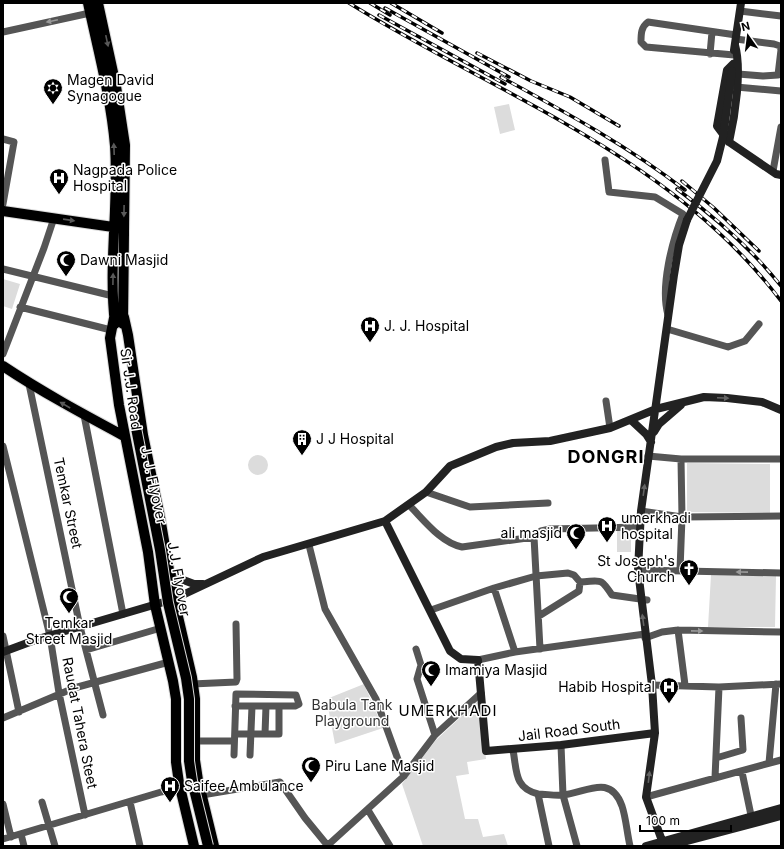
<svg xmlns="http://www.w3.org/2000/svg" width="784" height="849" font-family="Inter,sans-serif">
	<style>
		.green { fill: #dcdcdc }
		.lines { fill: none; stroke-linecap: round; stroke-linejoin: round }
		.primary-casing { stroke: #dbdbdb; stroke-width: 12 }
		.street { stroke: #555; stroke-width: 7 }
		.secondary { stroke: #222; stroke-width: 8 }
		.primary { stroke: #000; stroke-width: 10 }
		.rail-casing { stroke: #000; stroke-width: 3.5 }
		.rail { stroke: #fff; stroke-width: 2; stroke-dasharray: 6; stroke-linecap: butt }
		.primary-bridge-casing { stroke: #dbdbdb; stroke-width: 12; stroke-linecap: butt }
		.secondary-bridge { stroke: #222; stroke-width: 8 }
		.primary-bridge { stroke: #000; stroke-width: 10 }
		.oneway { fill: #999 }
		.oneway2 { fill: #595959 }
		.oneway3 { fill: #646464 }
		.labels { text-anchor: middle; stroke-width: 3; stroke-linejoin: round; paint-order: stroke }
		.poi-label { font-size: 14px; fill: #000; stroke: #fff; text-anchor: start }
		.street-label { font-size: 14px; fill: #000; stroke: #fff }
		.park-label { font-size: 14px; fill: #333; stroke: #fff }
		.neighbourhood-label { font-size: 15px; letter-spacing: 1px; fill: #000; stroke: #fff }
		.district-label { font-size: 18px; font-weight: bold; letter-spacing: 1px; fill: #000; stroke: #fff }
	</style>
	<rect width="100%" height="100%" fill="#fff"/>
	<path class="green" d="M509,104L515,130L500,134L494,107Z
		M3,279L20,284L12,309L3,306Z
		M248 465a10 10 0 1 1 20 0a10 10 0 1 1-20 0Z
		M687,463L770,464V513L687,512Z
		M617,531H631V552H617Z
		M711,575L776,576L775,627H708Z
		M364,684L383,728L335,744L328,707L329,698Z
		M480,699L486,759L467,762L469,774L456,776L465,819H478L483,837L504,834L508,846H423L402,784L436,740Z"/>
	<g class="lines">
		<g class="primary-casing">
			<path id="primary" d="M88,3C98,50 111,98 115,146C119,205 108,265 115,324
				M98,3L116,86L125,145L123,324
				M3,211L120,228
				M124,317L128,335L143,435L160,517L174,599L192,677L195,699V760L198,780L214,846
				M114,318L110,338L119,405L148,552L155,605L173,681L176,699V762L179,783L194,846
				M3,366C42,392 83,414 124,436"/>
		</g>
		<path class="street" d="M740,11L781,16
			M3,32L90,13
			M736,39L774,44L780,46L781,50L778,75L763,76L738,74
			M710,54L712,32
			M734,55L646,47L641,42C641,34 641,27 648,22L736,35
			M736,87L781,91
			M3,139L14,142L3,204
			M605,160L609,192L655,197L683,214C672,241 660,287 668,315
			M773,171L781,127
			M3,269L113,296
			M20,307L111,330
			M667,329L728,347L745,341L759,324
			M3,354L44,248L54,218
			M29,384L80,627L103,715
			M606,401L610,428
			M84,415L123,614
			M3,446L50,636L59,693L85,815
			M648,456L681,459H781
			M426,492L470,507L548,503
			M409,505C424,520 441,543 462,547L534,537L541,531L550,529L640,527
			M641,511L682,517L781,516
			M534,537L540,649
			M309,545L325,609L376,699L404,776
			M638,570L781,573
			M680,570L682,517L681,459
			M494,588L515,652
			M431,610L494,588L536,576L568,573L574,575L580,582C602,581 600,577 612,595L647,600
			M539,616L579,591L580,582
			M678,630L685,685
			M3,636L19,712
			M645,638L662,632L678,630L781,632
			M416,649L421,665L417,679L435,735
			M86,650L161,628
			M478,660L515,652L645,634
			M192,684L236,682L237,679L236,624
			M652,685L719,687L781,684
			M3,718L74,688L169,662
			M235,734H279V706
			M265,734L266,706
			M195,741H234
			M561,745L563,795L577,846
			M513,750C517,771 514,788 538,794L549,846
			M234,755L236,694L296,695L299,704L295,706H235
			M250,755L252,706
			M716,758L743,750L741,718
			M769,763L776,684
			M742,772L752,820
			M715,778L719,687
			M538,794C546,794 555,796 563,795C586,793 610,773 622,806C626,818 627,833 630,846
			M202,795L280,782L305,818L328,846
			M646,797L781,760
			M42,802L55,846
			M130,802L140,846
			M3,804L11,837
			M368,810L390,846
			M21,834L24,846
			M3,839L161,792L181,788
			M327,846L404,776L435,735L481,693"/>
		<path class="secondary" d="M734,50L741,3
			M733,64L727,70L717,126L729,142L776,174L781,175
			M729,142C735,116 742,70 735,45
			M631,420L646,434L651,442
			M654,432L659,424L681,405
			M385,521L450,651L461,659L478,660L486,751L561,745L655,733
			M170,575L194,584H203
			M3,652L38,639L174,599L263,557L385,521L426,492L450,466L496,447L513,443L550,441L610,428L656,409L704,397L727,398L762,402L781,410
			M646,846L781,808
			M664,846L646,797L655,733L652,685L638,570L641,511L674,275L679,245L687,220
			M668,846L781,816"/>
		<use href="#primary" class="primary"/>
		<g class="rail-casing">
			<path id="rail" d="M349,3C499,96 671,155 781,301
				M370,3L390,15
				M391,3L442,33
				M385,8L509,77
				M379,15L505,84
				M477,53L531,81L570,97L619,126
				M501,77C565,112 628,146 685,190
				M682,181L714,208L759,251
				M677,189C716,218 751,248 781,286"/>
		</g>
		<use href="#rail" class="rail"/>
		<g class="primary-bridge-casing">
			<path id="primary-bridge" d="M136,428L160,550L168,603L186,678L189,699V761L192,781L208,846"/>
		</g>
		<path class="secondary-bridge" d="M687,220L717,161L723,137L732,71"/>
		<use href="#primary-bridge" class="primary-bridge"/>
	</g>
	<defs><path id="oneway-solid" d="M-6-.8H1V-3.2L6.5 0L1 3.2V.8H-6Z"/></defs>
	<g class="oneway">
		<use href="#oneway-solid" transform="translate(52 21) rotate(168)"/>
		<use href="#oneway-solid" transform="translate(742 572) rotate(-179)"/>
		<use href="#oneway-solid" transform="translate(697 631) rotate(1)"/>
	</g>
	<g class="oneway2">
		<use href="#oneway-solid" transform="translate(107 41) rotate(78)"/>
		<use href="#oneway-solid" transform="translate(114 149) rotate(-92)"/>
		<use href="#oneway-solid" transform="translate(124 211) rotate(91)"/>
		<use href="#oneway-solid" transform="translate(69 220) rotate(8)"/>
		<use href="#oneway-solid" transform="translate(113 279) rotate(-89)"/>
		<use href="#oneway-solid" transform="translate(65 405) rotate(-150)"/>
	</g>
	<g class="oneway3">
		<use href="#oneway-solid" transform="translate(723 398) rotate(2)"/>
		<use href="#oneway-solid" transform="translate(644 490) rotate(-82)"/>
		<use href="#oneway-solid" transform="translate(643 620) rotate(-98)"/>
		<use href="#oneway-solid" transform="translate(649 777) rotate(-83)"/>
	</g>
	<defs>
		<g id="synagogue-pin" transform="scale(1)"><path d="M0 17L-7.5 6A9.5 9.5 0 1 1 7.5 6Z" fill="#000" stroke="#fff"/><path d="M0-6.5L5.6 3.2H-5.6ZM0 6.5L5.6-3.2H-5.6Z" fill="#fff"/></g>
		<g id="hospital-pin" transform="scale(1)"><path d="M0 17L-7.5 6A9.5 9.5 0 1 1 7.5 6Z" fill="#000" stroke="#fff"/><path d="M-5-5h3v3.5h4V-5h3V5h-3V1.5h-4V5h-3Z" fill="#fff"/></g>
		<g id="mosque-pin" transform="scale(1)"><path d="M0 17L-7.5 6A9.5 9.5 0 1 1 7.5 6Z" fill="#000" stroke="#fff"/><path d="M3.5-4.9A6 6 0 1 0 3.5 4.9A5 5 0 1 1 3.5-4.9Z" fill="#fff"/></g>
		<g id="building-pin" transform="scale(1)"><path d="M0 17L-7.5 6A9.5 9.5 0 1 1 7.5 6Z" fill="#000" stroke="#fff"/><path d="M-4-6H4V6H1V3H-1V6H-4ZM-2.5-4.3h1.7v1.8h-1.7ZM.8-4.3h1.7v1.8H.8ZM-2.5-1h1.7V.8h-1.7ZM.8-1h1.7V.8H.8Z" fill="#fff"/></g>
		<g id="church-pin" transform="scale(1)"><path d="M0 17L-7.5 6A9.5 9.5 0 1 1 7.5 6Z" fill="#000" stroke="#fff"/><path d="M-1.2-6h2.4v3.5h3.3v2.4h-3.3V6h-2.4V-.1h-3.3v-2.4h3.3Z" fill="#fff"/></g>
	</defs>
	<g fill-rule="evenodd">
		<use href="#synagogue-pin" x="53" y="88"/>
		<use href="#hospital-pin" x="59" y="178"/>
		<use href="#mosque-pin" x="66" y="260"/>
		<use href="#hospital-pin" x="370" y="326"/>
		<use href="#building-pin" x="302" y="439"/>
		<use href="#hospital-pin" x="607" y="526"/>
		<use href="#mosque-pin" x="576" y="533"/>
		<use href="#church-pin" x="689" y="569"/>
		<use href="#mosque-pin" x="69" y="597"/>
		<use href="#mosque-pin" x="431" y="670"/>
		<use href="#hospital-pin" x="669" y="687"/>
		<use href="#mosque-pin" x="311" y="766"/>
		<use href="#hospital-pin" x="170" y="786"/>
	</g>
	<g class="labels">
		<g class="poi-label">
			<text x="67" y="85">Magen David<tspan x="67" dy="16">Synagogue</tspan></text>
			<text x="73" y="175">Nagpada Police<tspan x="73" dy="16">Hospital</tspan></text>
			<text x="80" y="265">Dawni Masjid</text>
			<text x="384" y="331">J. J. Hospital</text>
			<text x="316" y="444">J J Hospital</text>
			<text x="621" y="523">umerkhadi<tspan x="621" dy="16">hospital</tspan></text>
			<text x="562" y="538" text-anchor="end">ali masjid</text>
			<text x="675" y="566" text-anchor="end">St Joseph's<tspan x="675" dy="16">Church</tspan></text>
			<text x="69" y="628" text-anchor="middle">Temkar<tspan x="69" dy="16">Street Masjid</tspan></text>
			<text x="445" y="675">Imamiya Masjid</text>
			<text x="655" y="692" text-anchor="end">Habib Hospital</text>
			<text x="325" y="771">Piru Lane Masjid</text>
			<text x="184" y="791">Saifee Ambulance</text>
		</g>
		<g class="street-label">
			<text transform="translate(131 389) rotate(82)" y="5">Sir J.J. Road</text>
			<text transform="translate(154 485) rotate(78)" y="5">J. J. Flyover</text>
			<text transform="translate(68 503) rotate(78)" y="5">Temkar Street</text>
			<text transform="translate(179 579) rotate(80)" y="5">J.J. Flyover</text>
			<text transform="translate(80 723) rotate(79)" y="5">Raudat Tahera Steet</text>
			<text transform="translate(569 730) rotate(-7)" y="5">Jail Road South</text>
		</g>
		<g class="park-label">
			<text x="352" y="710">Babula Tank<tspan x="352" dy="16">Playground</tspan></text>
		</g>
		<g class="neighbourhood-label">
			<text x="448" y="716">UMERKHADI</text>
		</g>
		<g class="district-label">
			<text x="606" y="463">DONGRI</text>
		</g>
	</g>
	<rect width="784" height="849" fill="none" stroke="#000000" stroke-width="8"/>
	<g transform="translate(748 36) rotate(346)" stroke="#ffffff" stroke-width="3" paint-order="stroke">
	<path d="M0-3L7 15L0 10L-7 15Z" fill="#000000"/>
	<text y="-6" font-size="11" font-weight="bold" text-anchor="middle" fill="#000000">N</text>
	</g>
	<path d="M640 825v6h91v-6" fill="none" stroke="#000000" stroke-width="2"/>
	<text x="646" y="825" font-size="12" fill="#000000" stroke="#ffffff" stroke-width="3" paint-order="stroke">100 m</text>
</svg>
